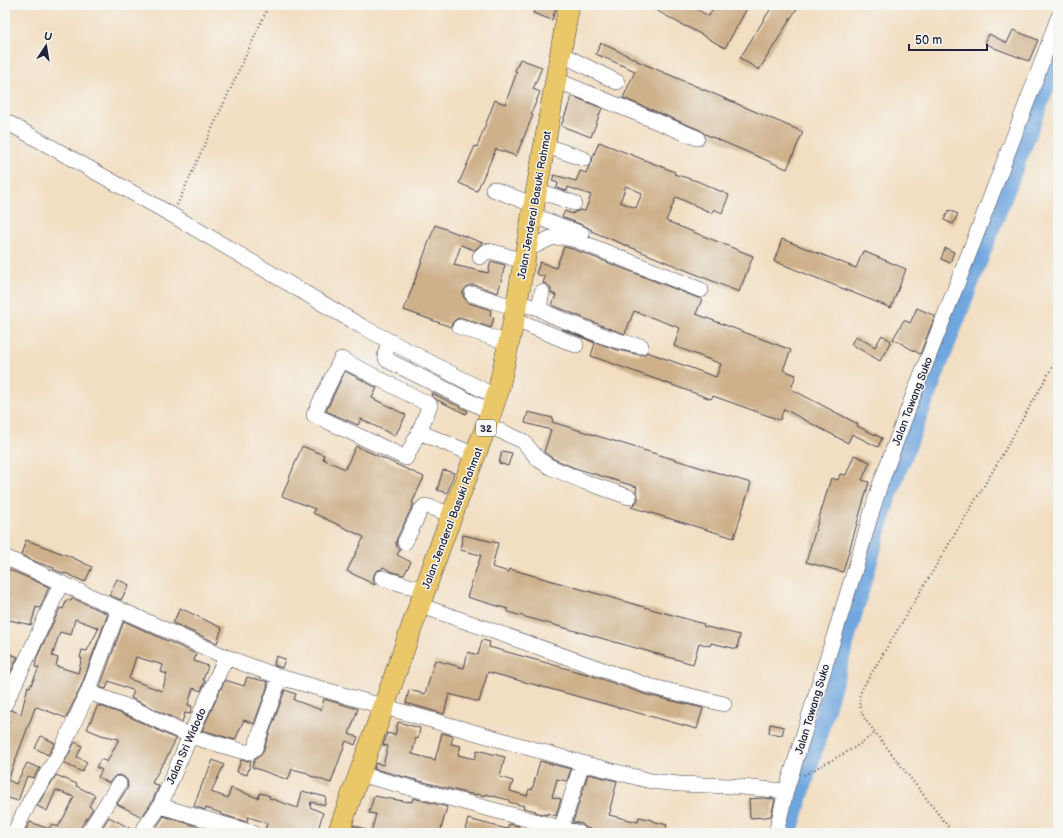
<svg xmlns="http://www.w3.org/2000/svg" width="1063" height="838" font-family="'Balsamiq Sans',sans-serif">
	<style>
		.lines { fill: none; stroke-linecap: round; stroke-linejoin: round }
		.river { stroke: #70a6de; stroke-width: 19 }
		.building { fill: #ceb08a; fill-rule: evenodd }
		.minor-casing { stroke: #413e4f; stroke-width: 16 }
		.highway-casing { stroke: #413e4f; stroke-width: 22 }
		.path { stroke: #413e4f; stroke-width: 2; stroke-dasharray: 1 3; stroke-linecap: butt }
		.minor { stroke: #fff; stroke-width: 15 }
		.highway { stroke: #eac769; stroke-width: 21 }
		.labels { text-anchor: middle; stroke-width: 3; stroke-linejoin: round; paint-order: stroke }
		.shield { fill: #f6f6f2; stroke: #626272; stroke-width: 1 }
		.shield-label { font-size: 10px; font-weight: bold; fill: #22223b }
		.street-label { font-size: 11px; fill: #22223b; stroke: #f6f6f2 }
	</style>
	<rect width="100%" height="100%" fill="#f6f6f2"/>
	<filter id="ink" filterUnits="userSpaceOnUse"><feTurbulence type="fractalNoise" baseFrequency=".025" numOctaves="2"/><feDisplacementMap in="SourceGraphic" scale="8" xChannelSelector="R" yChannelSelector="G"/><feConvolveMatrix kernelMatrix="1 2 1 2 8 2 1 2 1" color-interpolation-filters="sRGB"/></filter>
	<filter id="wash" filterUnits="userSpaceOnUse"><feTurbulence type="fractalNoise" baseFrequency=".012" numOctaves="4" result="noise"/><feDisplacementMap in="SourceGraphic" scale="16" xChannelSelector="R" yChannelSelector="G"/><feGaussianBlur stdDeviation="0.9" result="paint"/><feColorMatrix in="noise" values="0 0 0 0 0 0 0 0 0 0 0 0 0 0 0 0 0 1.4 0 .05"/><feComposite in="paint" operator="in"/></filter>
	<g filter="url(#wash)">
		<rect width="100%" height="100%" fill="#f2dec1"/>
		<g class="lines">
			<path class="river" d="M788,833L812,755L887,497L1058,54"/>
		</g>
		<g id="blocks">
			<path class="building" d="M536,5H557L552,20L533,13Z
				M647,5H689L709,16L715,5H749L725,48L686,26V27Z
				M773,5H799L759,70L740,58Z
				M1013,30L1038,40L1029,61L997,49L985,43L989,34L1007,43Z
				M601,43L637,60V61L803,132L787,169L705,134L700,130L623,98L635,71L596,54Z
				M520,59L542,67L533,89L540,92L531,114L533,115L516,156L496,149L477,191L459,183L475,146L477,147L495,100L505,104L517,72L515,71Z
				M572,96L602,108L591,137L561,126Z
				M599,142L675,172L674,174L697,181L729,195L722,213L714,209L712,213L676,197L666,221L753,256L739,292L591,231L592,230L585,226L562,217L565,211L573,214L574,212H576L580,210L585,211L591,195L568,187L567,191L557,188L558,183L552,181L554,175L576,181L580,171L586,173L589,166L592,162L593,157ZM626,186L642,193L636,208L620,202Z
				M949,210L958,214L953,224L944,220Z
				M435,225L483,243L474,250L461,245L454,265L488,273L491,261L505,265L498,293L475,285H470L466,287L463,292V296L466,300L469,303L491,310L490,316L494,317L491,328L463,318H459L454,321L452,324L451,327L404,310Z
				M782,239L856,268L863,251L906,269L891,308L774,261Z
				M564,247L573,249L698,298L702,299L696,314L791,350L783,370L796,375L791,389L858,424L857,426L882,438L878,447L852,434L848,443L784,409L780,420L713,396L711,399L591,356L595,343L562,329L614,349L640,355H644L647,352L716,377L721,364L674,346L680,328L634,311L625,334L603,326L552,305L556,295L551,293V289L548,285L543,283L545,277L536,274L540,262L556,268Z
				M945,248L954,252L950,263L941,259Z
				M917,308L935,316L920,354L893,339L904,320L910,323Z
				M882,335L891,341L880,361L851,344L856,336L875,347Z
				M345,371L377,388L372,398L406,415L395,436L361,419L358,425L326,411Z
				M432,393L468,411L466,414L437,400L431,395Z
				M528,412L553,418L552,422L751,483L734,538L631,507L638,500V495L636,491L637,487L575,468L554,459L544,452L551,430L525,423Z
				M302,446L324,455L323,459L345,469L356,446L424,477L412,503L414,504L412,507L397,538L396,543L397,547L400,549L397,555L411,562L404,575L392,572L383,567L382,569L376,571L374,575L373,580L375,584V585L347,571L364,537L313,513L315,509L282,496Z
				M502,451L512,453L508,466L499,463Z
				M854,455L870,462L862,480L869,482L843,572L806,562L831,478L838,480L840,474L846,475Z
				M443,470L454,473L447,493L437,490Z
				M463,535L498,543L492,567L509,572L510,569L704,624L703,626L740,635L737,649L711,643L710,646L699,643L693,664L508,612V609L467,597L481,555L460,550Z
				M26,540L69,556L92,567L85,582L65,573L64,574L53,569L54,568L39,563L21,555Z
				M5,568L24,576L49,587L40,608L36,607L31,625L5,619Z
				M117,579L129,585L121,600L109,595Z
				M72,598L108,614L80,689L66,718L37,707L36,708H35L8,780L16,784L27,763L40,768L33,778L27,776L18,801L5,797V731L9,721L5,720V714L11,710L21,714L28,686L30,687L39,668L35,667L37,657L60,608L63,609L67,600L71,601ZM75,619L99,628L87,651L82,650L80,658H82L78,673L56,666L58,658L52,656L60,632L71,635Z
				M180,608L222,628L217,643L173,623Z
				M124,621L196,654L194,661L208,666L203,680L205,681L201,691L193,688L188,705L192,706L190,714L185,713L182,722L131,698L134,691L109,681L106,689L100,687ZM136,657L163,665L161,672L167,674L162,691L129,679Z
				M482,640L490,642L489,647L590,675L647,695L703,708L697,729L488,672L479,702L449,694L444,714L406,703L409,690L425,694L435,660L464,668L468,652L478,655Z
				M5,652L18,657L5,683Z
				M276,656L285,659L282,668L274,665Z
				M247,677L268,682L267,685H268L254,724L244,720L235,740L202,730L225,680L244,686Z
				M285,690L296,694L294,700L321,710L324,699L358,709L349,734L358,737L355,745L346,741L331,783L308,775V773L292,769L288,780L252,767L255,759L261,755L263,751Z
				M98,705L130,717L176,739L164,763H163L152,783L159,786L152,802L142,817L117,804L127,789L128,785L127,780L124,777L120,775L115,776L109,783L98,777L102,770L96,767L101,759L107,762L119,739L101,735L87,729Z
				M398,722L420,728L418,739L416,738L412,754L435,760L442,733L453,736L451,744L461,746L458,755L475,759L477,750L505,757L500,777L513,781L510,791L527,796L529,789L532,790L540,761L571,769L567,781L557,779L552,797L561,799L556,816L547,813V815L535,812L536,811L523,808L524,806L509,802V800L485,794V796L476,794V795L466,793L374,769L376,763L383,765L388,746L383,745L387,733L395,735Z
				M770,724L784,727L782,735L769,733Z
				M41,736L55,743L48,755L35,748Z
				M75,742L82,746L77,757L87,762L82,772L64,763Z
				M213,760L224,765L211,792L228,798L231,788L258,798L260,793L270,796L269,798L298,808L302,791L326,797L325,805L311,802L310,807L323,813L317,833H272L265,831L267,823L248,817L247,822L220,814L221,813L206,808L205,810L194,806L204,779H205Z
				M241,760L251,761L247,775L237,772Z
				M588,774L617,781L610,809H611L609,815L638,822L639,817L652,820V821L667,825L665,833H605L586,828L582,824L573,822Z
				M56,775L77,784L76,786L95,795L89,806L93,809L80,828L79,833H24L30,822L49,829L52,824L58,827L68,810L74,797L56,790L47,811L37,806Z
				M374,796L409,802V801L412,802L413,798L447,807L440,833H351L354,825L371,832L376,814L369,813Z
				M764,798L775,799L771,816L765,817L750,818L749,799Z
				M164,816L199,827L197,833H155L157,826Z
				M109,817L133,830L132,833H110L102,828Z
				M468,819L507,829L509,824L519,826L518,833H464Z"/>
		</g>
	</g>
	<g filter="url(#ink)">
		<use href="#blocks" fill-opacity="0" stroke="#413e4f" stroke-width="1"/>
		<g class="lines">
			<g class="minor-casing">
				<path id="minor" d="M561,54L617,82
					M556,80L697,138
					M5,121L172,215L361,326L496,397
					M544,145L584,159
					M493,189L534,205
					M536,190L574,203
					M532,215L582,234
					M526,250L551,238L562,237L576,240L701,290
					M480,257C482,255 484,252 487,251C490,250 519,260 524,262
					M472,294L516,308
					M517,303L539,308L542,292
					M539,308C550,316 563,320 576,325C597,334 619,343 641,346
					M514,319L576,345
					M460,327L509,343
					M390,341C388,347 383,354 387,360L491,412
					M487,424L498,430L523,441L538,459L550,467L585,482L629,497
					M419,432L406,458L314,415L341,359L430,405L419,432L475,455
					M405,542L420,511L425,506L430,507L452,515
					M5,557L61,583L226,657L280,677L582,763L651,781L679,784L730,786L786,791
					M382,578L409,586L425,589
					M419,605L649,686L724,704
					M88,692L134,709L190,736L245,752H250L255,748L280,677
					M5,704L30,652L61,583
					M359,774L579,833
					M160,806L253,833
					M14,833L31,799L60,753L88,692L119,609
					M88,833L119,784
					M141,833L160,806L190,736L226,657
					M560,833L582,763
					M776,833L786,791L856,566L869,521L880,485L913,396L977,233L1032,89L1058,18"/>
			</g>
			<g class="highway-casing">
				<path id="highway" d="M338,833L384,706L442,541L487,424L498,392L514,319L569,5"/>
			</g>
			<path class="path" d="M177,205L269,5
				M804,775L854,748L875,733
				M953,833L864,718C860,706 857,700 862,689L997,464L1058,357"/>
			<use href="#minor" class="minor"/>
			<use href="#highway" class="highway"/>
		</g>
	</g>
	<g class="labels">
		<rect class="shield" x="476" y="420" width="20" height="16" rx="3"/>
		<g class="shield-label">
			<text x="486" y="432">32</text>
		</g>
		<g class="street-label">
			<text transform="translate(534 205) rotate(-80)" y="4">Jalan Jenderal Basuki Rahmat</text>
			<text transform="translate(912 401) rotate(-69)" y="4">Jalan Tawang Suko</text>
			<text transform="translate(452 518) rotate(-69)" y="4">Jalan Jenderal Basuki Rahmat</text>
			<text transform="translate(812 709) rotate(-73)" y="4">Jalan Tawang Suko</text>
			<text transform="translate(186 746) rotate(-66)" y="4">Jalan Sri Widodo</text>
		</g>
	</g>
	<rect width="1063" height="838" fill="none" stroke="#f6f6f2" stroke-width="20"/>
	<g transform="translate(46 46) rotate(12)" stroke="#f6f6f2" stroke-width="3" paint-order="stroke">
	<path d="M0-3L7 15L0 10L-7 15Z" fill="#22223b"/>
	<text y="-6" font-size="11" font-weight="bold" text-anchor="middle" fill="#22223b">U</text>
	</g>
	<path d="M909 44v6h78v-6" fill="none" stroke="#22223b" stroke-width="2"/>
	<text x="915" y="44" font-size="12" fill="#22223b" stroke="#f6f6f2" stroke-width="3" paint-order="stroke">50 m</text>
</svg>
